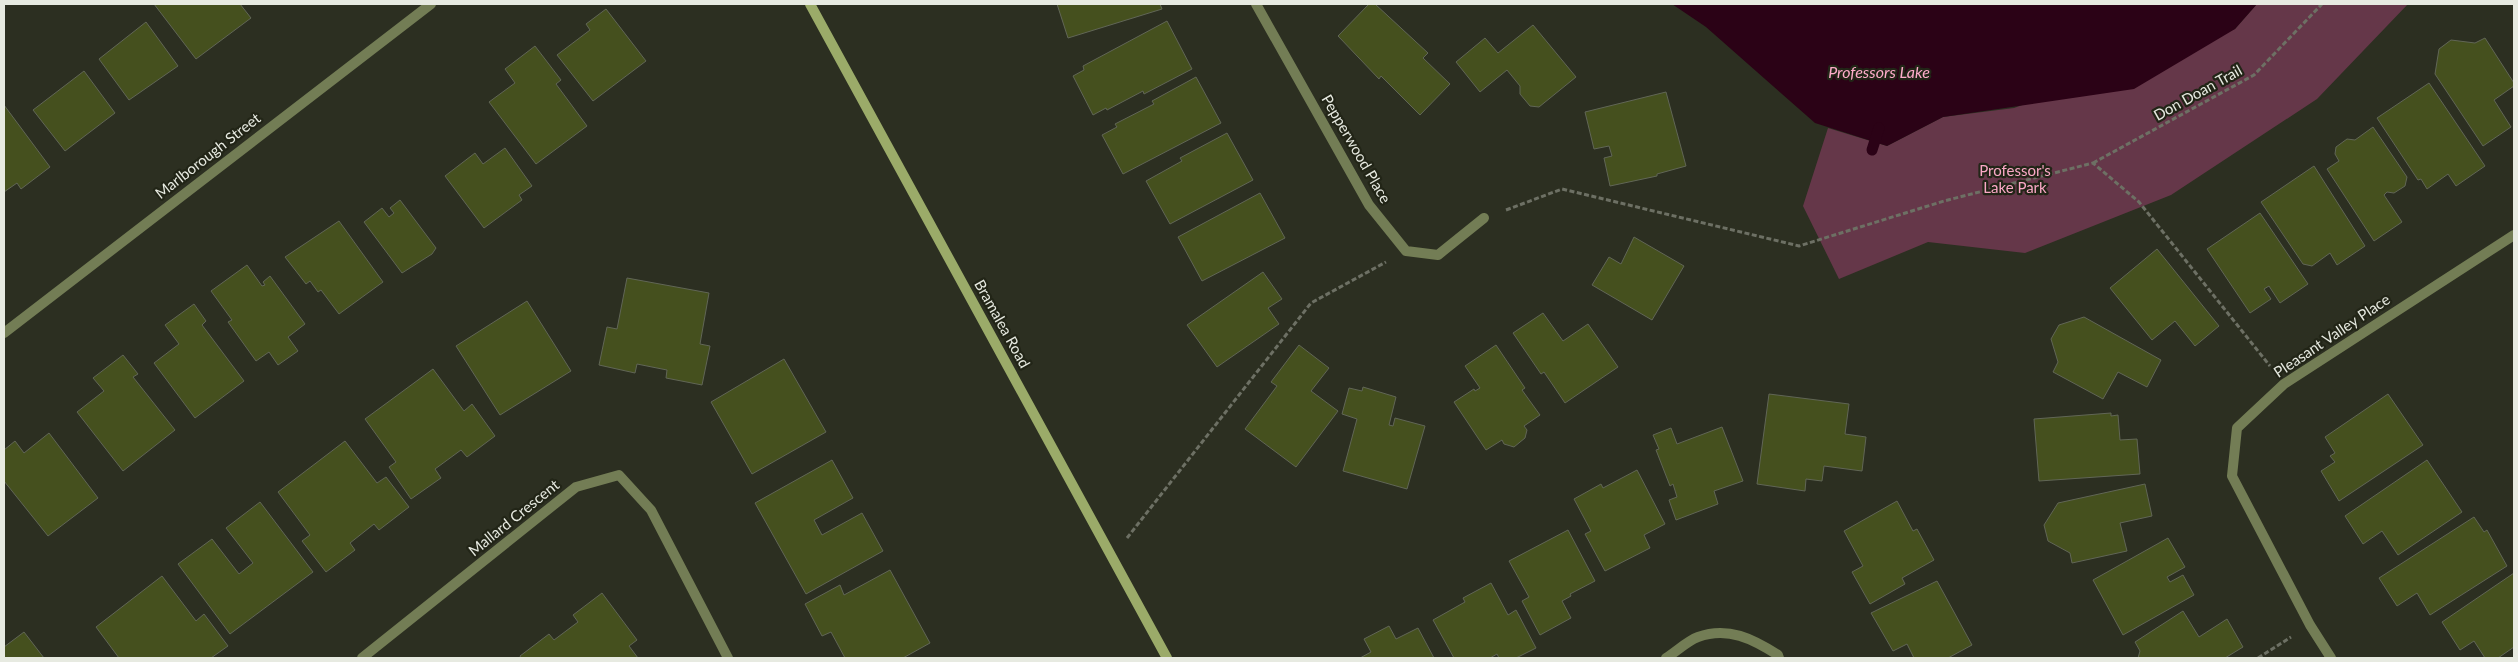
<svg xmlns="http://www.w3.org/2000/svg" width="2518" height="662" font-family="Lato,sans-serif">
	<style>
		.green { fill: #653749 }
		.water { fill: #2b0216 }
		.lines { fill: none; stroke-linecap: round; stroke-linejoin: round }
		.stream { stroke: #2b0216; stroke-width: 11 }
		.building { fill: #45501e; stroke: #616656 }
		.path { stroke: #6d7064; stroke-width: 3; stroke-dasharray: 5 2.5; stroke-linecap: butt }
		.street { stroke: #737d55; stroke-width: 10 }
		.secondary { stroke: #9bab69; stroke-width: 10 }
		.labels { text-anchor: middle; stroke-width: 4.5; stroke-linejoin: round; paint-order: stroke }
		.street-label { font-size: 15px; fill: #e7eae1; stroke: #222517 }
		.park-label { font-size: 15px; fill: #faa8c6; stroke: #222517 }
		.water-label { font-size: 16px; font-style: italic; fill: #feacca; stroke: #222517 }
	</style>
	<rect width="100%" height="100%" fill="#2c2f21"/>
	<path class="green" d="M2257,4H2408L2317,99L2171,195L2025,253L1928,242L1839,279L1803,206L1828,128L1887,146L1943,117L2014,108L2235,29Z"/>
	<path class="water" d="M1672,4H2257L2235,29L2134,89L1943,117L1887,146L1815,123L1706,27Z"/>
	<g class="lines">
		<path class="stream" d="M1872,150L1879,128"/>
	</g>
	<path class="building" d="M154,4H240L251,18L196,59Z
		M1057,4H1160L1162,9L1068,38Z
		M1369,4H1375L1428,53L1423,58L1450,84L1420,115L1381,76L1379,79L1338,36Z
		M606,9L646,61L593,101L557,55L590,30L586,24Z
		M1167,21L1192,69L1144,94L1143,91L1107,110L1106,108L1093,115L1073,76L1084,70L1083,66Z
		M146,22L178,66L129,100L99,59Z
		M1533,25L1576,77L1539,107L1530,106L1520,94V86L1507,70L1480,92L1456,62L1485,38L1498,53Z
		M2485,38L2514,83V86L2494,100L2511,127L2483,146L2435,74L2439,49L2451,40L2475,43Z
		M535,46L561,80L556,84L587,126L536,164L489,102L515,83L505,69Z
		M84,71L115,113L65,151L33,110Z
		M1196,77L1221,123L1123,174L1102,135L1117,127L1115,124L1154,104L1152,101Z
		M2429,83L2485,166L2456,186L2448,174L2427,189L2421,179L2418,180L2377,118Z
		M1666,92L1686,166L1657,174V176L1610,186L1604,158L1612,156L1609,146L1594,149L1585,112Z
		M4,105L50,167L21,189L17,183L4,192Z
		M2373,127L2407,177L2405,186L2394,193L2387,192L2384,195L2402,222L2374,241L2327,169L2339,161L2335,154L2336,147L2347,139L2355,140Z
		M1227,133L1253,180L1170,224L1146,181L1182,161L1180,158Z
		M505,148L532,186L519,195L522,200L484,228L445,176L475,153L483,164Z
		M2314,166L2365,246L2337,265L2330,253L2312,266L2303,264L2261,202Z
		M1260,193L1285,238L1202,281L1178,237Z
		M400,200L436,248L432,254L402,273L364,222L382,208L389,217L394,213L390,208Z
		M2260,213L2308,284L2280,303L2269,286L2264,289L2271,299L2250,313L2207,249Z
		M339,221L383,282L339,314L321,290L318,292L310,281L306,284L285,257Z
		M1634,237L1684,266L1652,320L1592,285L1609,257L1621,264Z
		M2157,249L2219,326L2195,346L2175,321L2152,340L2110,288Z
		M247,265L262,286L265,285L263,282L270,276L305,324L288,337L298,351L278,365L269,352L256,361L228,322L232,320L211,291Z
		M1263,272L1282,299L1268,308L1279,324L1217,367L1187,325Z
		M627,278L709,293L700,344L710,346L702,385L666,378L667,370L637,364L635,373L599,365L607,327L617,329Z
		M527,301L571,371L500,415L456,346Z
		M194,304L206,321L202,325L244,381L195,418L154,363L179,344L165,325Z
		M1543,313L1563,341L1588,324L1618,367L1565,403L1544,372L1541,374L1513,333Z
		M2084,317L2161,360L2147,387L2118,372L2103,399L2053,372L2058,362L2051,339L2059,325Z
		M1299,345L1329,368L1311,391L1338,411L1296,467L1245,429L1277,386L1271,382Z
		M1496,345L1525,388L1522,390L1540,415L1524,426L1527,430L1525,438L1514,447L1504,444L1502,440L1486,450L1454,402L1474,389L1475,391L1480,388L1465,366Z
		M123,355L138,374L133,377L175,430L123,471L77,412L104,391L93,378Z
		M784,359L826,432L752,474L711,402Z
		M433,369L464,411L472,404L495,436L467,457L461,450L435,469L441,478L411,499L389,467L396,462L365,419Z
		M1363,387L1396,397L1389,425L1393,426L1395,418L1425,426L1407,489L1343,471L1357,419L1342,414L1349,388L1362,391Z
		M1769,394L1849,404L1845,434L1866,437L1862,471L1824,466L1822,481L1806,479L1805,491L1757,484Z
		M2388,394L2423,445L2339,501L2321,471L2335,462L2330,456L2335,453L2325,437Z
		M2111,413V416L2118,415L2120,440L2137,439L2140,474L2039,481L2034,419Z
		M1722,427L1743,481L1714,491L1718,504L1676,520L1669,500L1677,497L1673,484L1670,486L1656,450L1659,449L1653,435L1671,428L1677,444Z
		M49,433L98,498L48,536L4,481V450L15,441L24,453Z
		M345,441L377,483L386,477L409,507L379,530L374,524L350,543L355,550L326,572L302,541L310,535L278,492Z
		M832,460L853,498L814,520L822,535L862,513L883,551L806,594L755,503Z
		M2427,460L2462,512L2398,555L2382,531L2363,544L2345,516Z
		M1637,470L1665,524L1644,535L1650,548L1605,571L1585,534L1591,531L1574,499L1601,484L1603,488Z
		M2145,484L2152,516L2120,523L2127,551L2072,563L2070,553L2048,541L2044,525L2058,503Z
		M1897,501L1913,531L1917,529L1934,560L1902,578L1905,584L1870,604L1852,572L1863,566L1844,531Z
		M260,502L313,572L230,634L178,564L212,539L239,574L253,563L226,528Z
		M2474,517L2484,532L2487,530L2507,566L2430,615L2417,593L2397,606L2379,578Z
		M1568,530L1595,581L1570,594L1571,596L1562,601L1571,618L1540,635L1522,601L1529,597L1509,561Z
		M2168,538L2185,567L2167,577L2170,582L2183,575L2194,595L2123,635L2093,580Z
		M890,570L930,643L903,658H845L831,632L822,636L805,604L840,585L844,595Z
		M2514,573V647L2498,658H2485L2474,641L2460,650L2442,622Z
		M162,576L196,621L204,614L228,646L211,658H119L96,627Z
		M1937,581L1972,645L1948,658H1914L1907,644L1893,651L1871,613Z
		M1491,583L1508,615L1516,610L1536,648L1516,658H1499L1497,654L1490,658H1454L1433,620L1465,602L1463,598Z
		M602,593L637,640L629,646L638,658H521L520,656L549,634L554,640L578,622L573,615Z
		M2183,611L2199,637L2227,619L2243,647L2225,658H2138L2140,651L2135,642Z
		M1389,626L1396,639L1418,628L1434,658H1360L1371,652L1364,639Z
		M24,632L44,658H4V647Z"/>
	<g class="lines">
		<path class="path" d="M2093,163L2254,75L2322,4
			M1506,210L1562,189L1799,246L1944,201L2093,163L2139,202L2270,366
			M1127,538L1311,303L1386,262
			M2258,658L2291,637"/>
		<path class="street" d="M1256,4L1369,205L1406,251L1438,255L1484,218
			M4,333L431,4
			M362,658L576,487L619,475L651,510L728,658
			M1666,658C1676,652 1687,641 1698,637C1728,626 1753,639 1778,655L1779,658
			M2331,658L2310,625L2232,476L2237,428L2284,384L2514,235"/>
		<path class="secondary" d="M810,4L1167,658"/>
	</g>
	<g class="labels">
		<g class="street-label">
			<text transform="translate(2198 93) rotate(-29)" y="5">Don Doan Trail</text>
			<text transform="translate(1356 149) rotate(60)" y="5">Pepperwood Place</text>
			<text transform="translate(208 156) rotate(-38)" y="5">Marlborough Street</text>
			<text transform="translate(1002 324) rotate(61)" y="5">Bramalea Road</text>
			<text transform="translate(2332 336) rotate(-34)" y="5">Pleasant Valley Place</text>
			<text transform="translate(514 518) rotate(-39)" y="5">Mallard Crescent</text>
		</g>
		<g class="park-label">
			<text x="2015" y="176">Professor's<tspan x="2015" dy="17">Lake Park</tspan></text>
		</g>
		<g class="water-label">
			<text x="1879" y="78">Professors Lake</text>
		</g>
	</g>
	<rect width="2518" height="662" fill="none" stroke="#e7eae1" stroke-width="10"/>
</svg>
